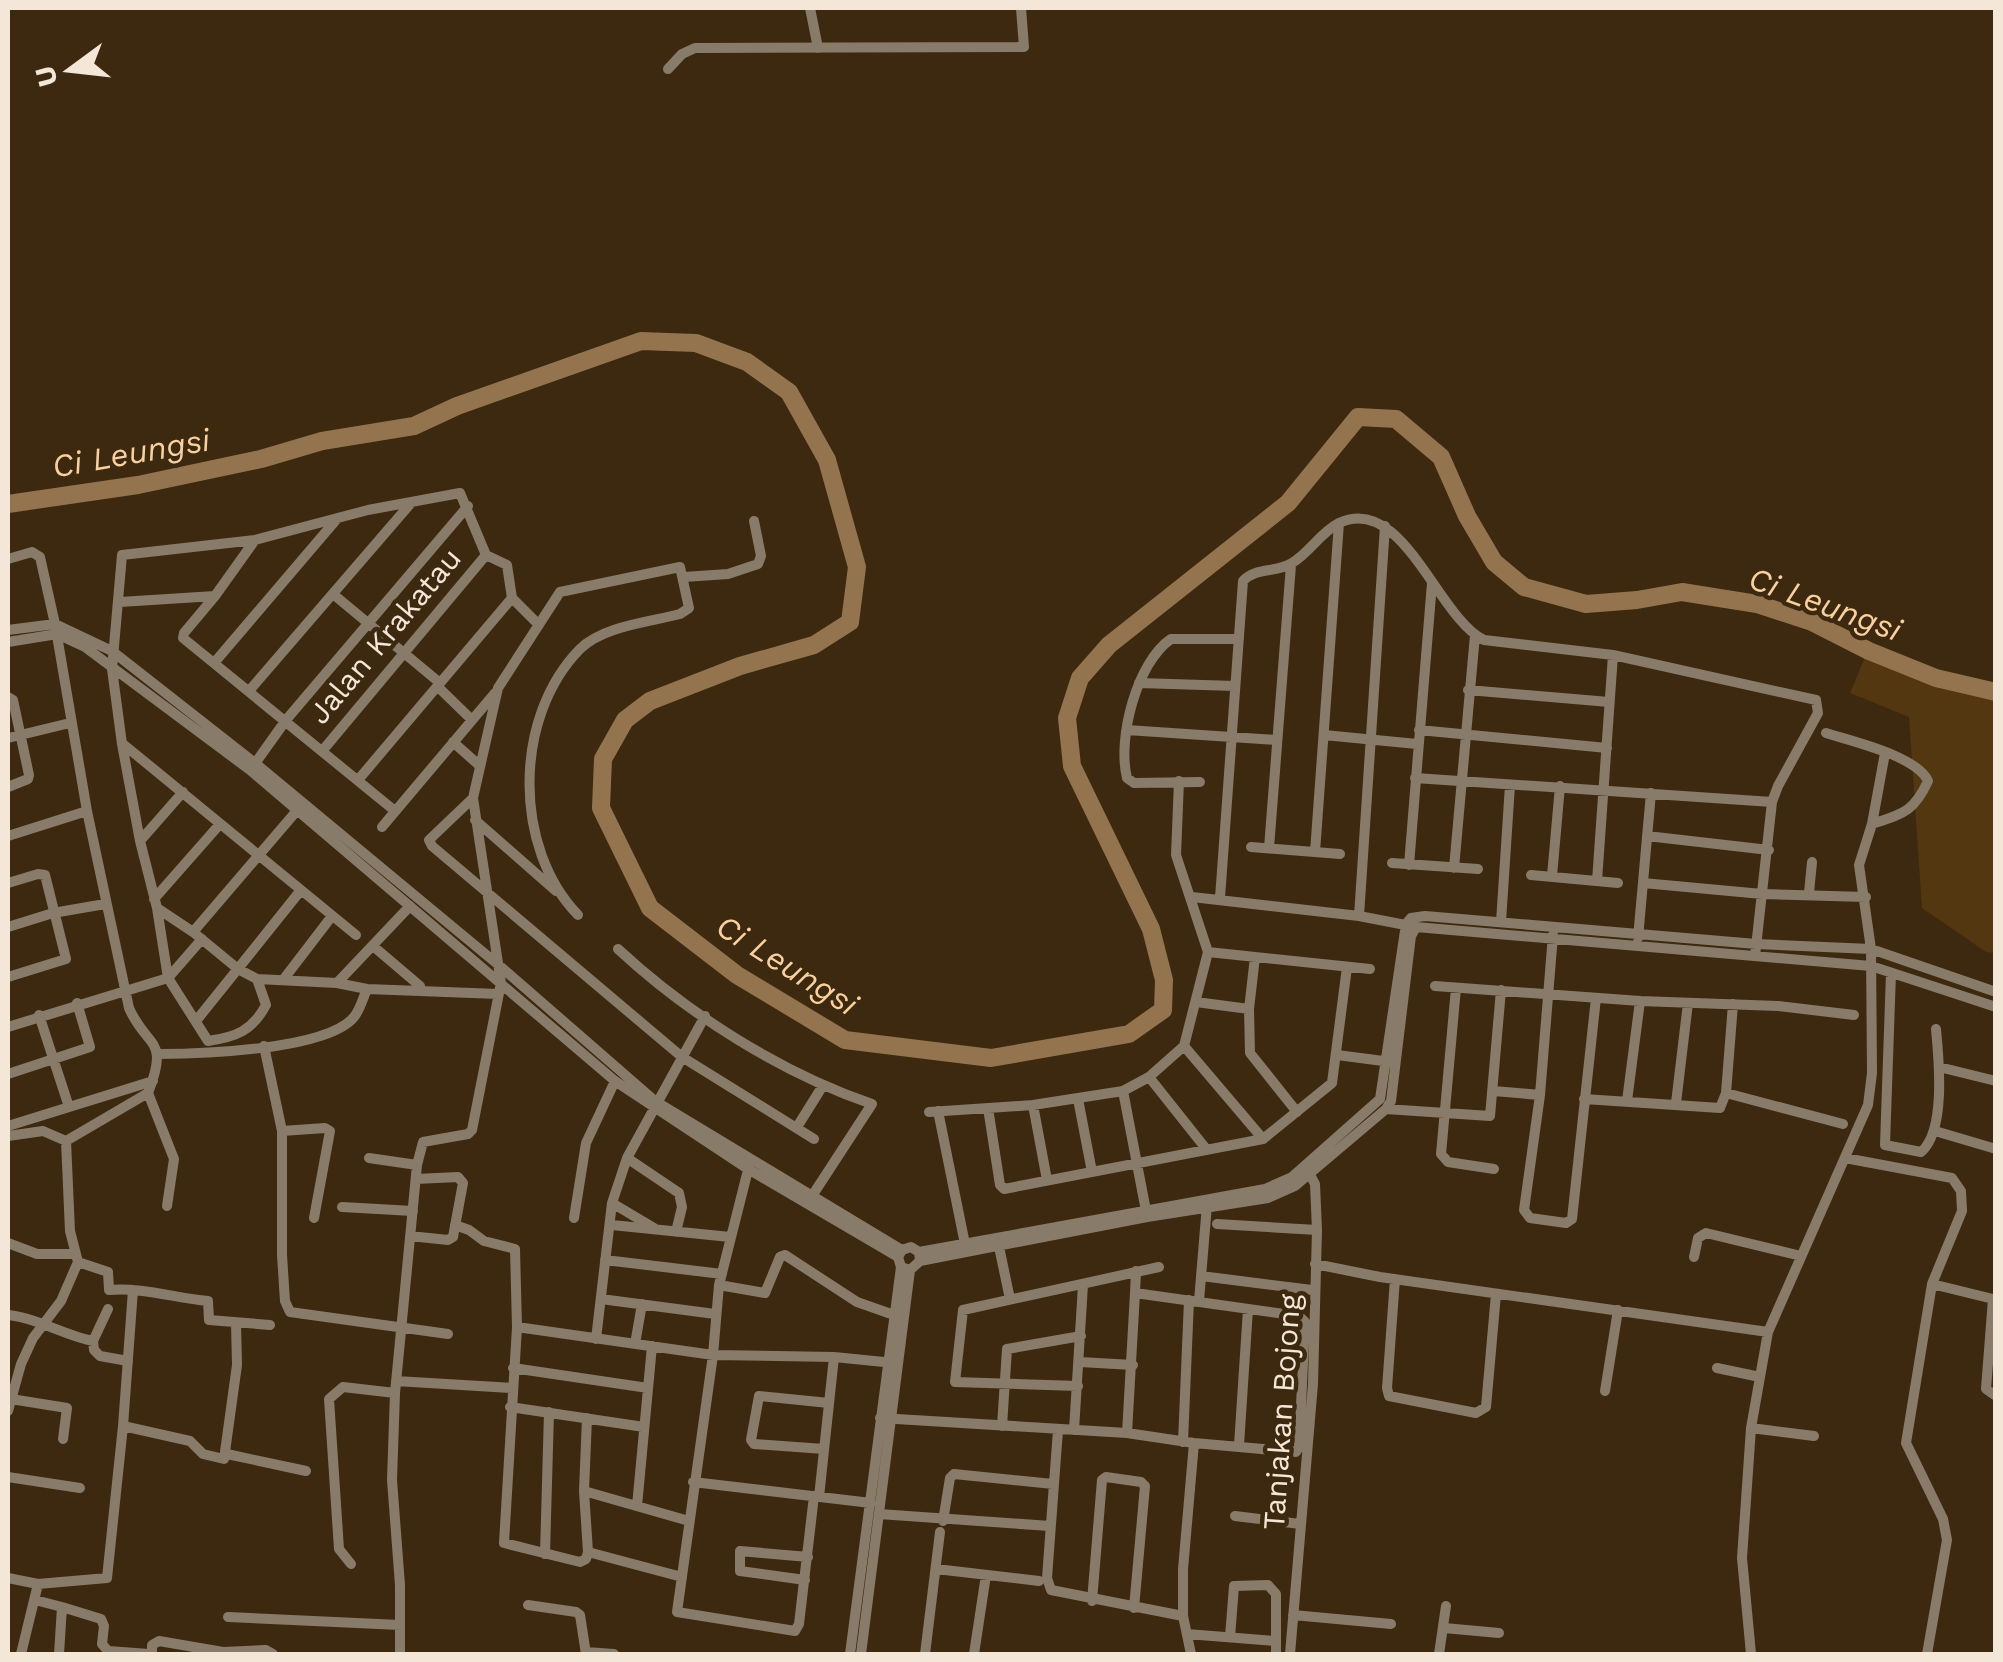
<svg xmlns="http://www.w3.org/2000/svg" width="2003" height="1662" font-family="'Work Sans',sans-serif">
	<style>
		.green { fill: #533710 }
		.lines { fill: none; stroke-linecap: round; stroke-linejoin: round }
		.river { stroke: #94744e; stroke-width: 18 }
		.street { stroke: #897b6a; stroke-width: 10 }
		.labels { text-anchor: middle; stroke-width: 9; stroke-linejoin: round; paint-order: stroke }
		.street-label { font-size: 30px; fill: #f4e7d8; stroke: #3d290f }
		.water-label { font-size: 32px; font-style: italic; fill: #f9d1a0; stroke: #3d290f }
	</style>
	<rect width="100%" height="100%" fill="#3d290f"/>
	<path class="green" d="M1868,650L1936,678L1995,692V953L1986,952L1922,908L1909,717L1850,693Z"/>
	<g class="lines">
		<path class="river" d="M8,504L138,485L261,459L322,441L414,426L457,406L641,341L696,343L747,362L789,392L827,460L857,567L850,622L814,645L740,666L650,701L625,720L603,759L601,808L650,908L737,975L845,1040L991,1058L1129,1034L1163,1010L1164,980L1151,929L1072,766L1067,718L1080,678L1109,645L1288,503L1358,417L1396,419L1441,457L1467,516L1494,562L1524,587L1586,604L1637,600L1682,592L1757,604L1812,622L1869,651L1936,678L1996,692"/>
		<path class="street" d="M810,8L818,48
			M668,69L682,54L695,48L1024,47L1021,8
			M255,540L215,596L184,633L183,638L395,811
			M8,559L32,552L40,557L55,624L87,811L129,1008C147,1049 170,1037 148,1093L66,1141L43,1131L8,1136
			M684,577L728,574L758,564L761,556L754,521
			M333,594L440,683
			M120,602L215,596
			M8,630L55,624L112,651L255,763L501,967L655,1101L902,1250
			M8,642L57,634L85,647L250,770L615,1081L748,1169L898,1257
			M214,663L336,520
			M1139,683L1235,686
			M437,686L472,720
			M1468,690L1609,702
			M249,691L411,503
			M8,697L13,700L29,775L28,779L8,787
			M1127,730L1276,740
			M1419,730L1607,748
			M1324,735L1417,744
			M8,738L70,723
			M453,742L480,766
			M123,744L356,935
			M323,750L486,555
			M254,765L286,720L468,506
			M1415,778L1772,802
			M358,780L512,598
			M1200,782L1134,783L1127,778C1117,738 1137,662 1171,639H1239
			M473,798L429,840L432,846L682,1057L814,1139
			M475,820L556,891
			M1872,824L1885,753
			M382,827L495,693
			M8,836L87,811
			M1647,836L1769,850
			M140,841L183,792
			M1251,847L1340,854
			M1269,848L1291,565
			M1315,852L1339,523
			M1392,863L1478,869
			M1409,865L1432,583
			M1454,868L1475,635
			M1531,875L1618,883
			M1552,876L1560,786
			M1597,881L1613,655
			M8,883L38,874L45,875L66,959L8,977
			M1643,883L1762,894L1866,897
			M1809,893L1812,862
			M1192,897L1359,916L1416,927L1871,966L1996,1007
			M1220,898L1243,581C1255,567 1277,573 1292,563C1310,552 1320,533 1339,523C1403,493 1437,617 1484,640L1613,655L1816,700L1818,713L1778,786L1772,802L1755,956
			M154,899L220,824
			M157,908L193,932L238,969L257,979L337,983L367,989L498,994
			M1359,916L1385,526
			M1501,922L1510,785
			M1406,924L1411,918L1425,916L1756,944L1871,949L1996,992
			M8,927L53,913L105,904
			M193,932L300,807
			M1553,935L1540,1095L1524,1210L1530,1218L1566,1223L1572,1219L1596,998
			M1638,938L1651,793
			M373,946L420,986
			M618,949C688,1014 781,1073 872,1104L812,1196
			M1208,952L1370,969
			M1255,957L1249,1009L1250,1053L1297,1112
			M1891,973L1885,1145L1921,1152C1946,1131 1939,1060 1936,1029
			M257,979L266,1005C252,1031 236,1037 208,1041L168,978L157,908L140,841L122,744L112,669L122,555L255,540L368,510L460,493L486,555L507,565L512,598L539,625
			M283,980L332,916
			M337,983L410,906
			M1435,986L1640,1001L1778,1006L1854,1015
			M1456,988L1441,1154L1448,1162L1494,1169
			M1196,1002L1249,1009
			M39,1015L69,1107
			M196,1021L301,890
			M8,1027L168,978L202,939
			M264,1046L282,1131
			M1184,1046L1263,1139
			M158,1054C200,1054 327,1050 354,1017C360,1010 363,998 367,989
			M1337,1055L1391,1062
			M1939,1067L1996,1081
			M8,1074L90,1047L77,1003
			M1149,1077L1207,1150
			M1123,1091L1147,1216
			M1494,1091L1540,1095
			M148,1093L174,1159L167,1206
			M1726,1093L1843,1124
			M1078,1099L1092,1172
			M1584,1099L1720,1108L1726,1093L1733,1004
			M1627,1101L1640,1001
			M1676,1103L1688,1003
			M1033,1105L1047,1180
			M988,1108L1000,1185L1004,1189L1263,1139L1332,1083L1347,967
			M1386,1109L1490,1116L1501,990
			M938,1111L965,1244
			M929,1112L1033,1105L1123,1091L1149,1077L1184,1046L1208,952L1176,855L1179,781
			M8,1126L153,1081
			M797,1127L822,1087
			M1935,1131L1996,1149
			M369,1158L417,1165
			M627,1158L679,1193L682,1207L676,1232
			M1845,1158L1952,1178L1961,1191L1962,1211L1932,1284L1906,1443L1943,1519L1947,1540L1927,1654
			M749,1166L719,1285L713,1355L677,1612L795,1631L799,1624L814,1496
			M612,1203L654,1228
			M342,1207L413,1211
			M314,1218L330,1131L325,1128L282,1131V1255L285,1301L290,1312L448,1334
			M574,1218L586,1143L615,1081
			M1217,1224L1317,1230
			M455,1225L469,1230L484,1241L515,1249L517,1327L504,1543L580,1562L586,1559L588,1552
			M612,1225L730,1237
			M410,1236L448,1240L453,1237L463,1183L458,1177L416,1179
			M998,1242L1010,1299
			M8,1243L37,1254H76
			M919,1252L1265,1189L1292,1177L1380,1099L1406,924
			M1694,1257L1698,1238L1706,1233L1801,1256
			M605,1260L722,1274
			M920,1261L919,1252L911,1247L902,1250L898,1257L901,1267L910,1270L920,1261L1147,1217L1268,1198L1295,1186L1386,1109L1391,1101L1411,936L1416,927
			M78,1262L108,1272L109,1290C142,1287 175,1298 208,1301L209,1320L270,1325
			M1315,1264L1380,1277L1768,1332
			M1201,1276L1312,1290
			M1395,1279L1387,1388L1389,1396L1476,1413L1486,1407L1496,1294
			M1932,1284L1993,1299L1986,1389L1996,1396
			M719,1285L765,1293L780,1257L785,1255L857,1302L894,1315
			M133,1290L123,1426L190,1441L203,1454L224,1459L237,1365L236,1323
			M601,1299L715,1314
			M1199,1301L1207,1205
			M8,1315C38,1318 63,1335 93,1341L108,1309
			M517,1327L713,1355L834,1357L894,1363
			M596,1339L612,1203L627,1158L705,1016
			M93,1341L94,1350L100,1356L128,1361
			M635,1344L642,1304
			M1080,1362L1133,1365
			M513,1368L648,1388
			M1717,1368L1760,1377
			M396,1381L512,1388
			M1078,1386L955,1382L963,1310L1159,1267
			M1605,1391L1618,1310
			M11,1399L67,1408L63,1439
			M510,1407L644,1427
			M8,1411L21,1364L33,1338L61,1301L78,1262L70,1231L66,1141
			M587,1418L584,1491L588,1552L682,1577
			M880,1418L1127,1433L1194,1443L1296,1452L1299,1447L1305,1322L1299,1316L1135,1293L1136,1271
			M1002,1426L1007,1349L1081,1336
			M1751,1428L1814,1436
			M1058,1430L1047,1578L1051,1590L1183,1616
			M1074,1430L1083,1285
			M1127,1433L1135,1293
			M1183,1442L1189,1300
			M1239,1445L1248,1309
			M824,1449L754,1444L751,1440L759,1396L829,1403
			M227,1454L306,1471
			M8,1477L80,1488
			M693,1482L871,1503
			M584,1491L689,1521
			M819,1497L834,1357
			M637,1506L652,1346
			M879,1514L1050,1526
			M1235,1516L1300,1524
			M943,1521L950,1478L954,1474L1053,1484
			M545,1554L549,1412
			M351,1564L339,1549L329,1399L343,1387L395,1393
			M936,1569L1039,1581
			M8,1578L38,1584L107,1578L123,1426
			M805,1580L740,1571V1551L808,1557
			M35,1600L62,1607L59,1654
			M1092,1601L1102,1480L1106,1477L1141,1482L1145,1486L1134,1608
			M528,1605L576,1612L580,1615L586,1654
			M62,1607L101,1619L104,1626L102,1644L108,1651L149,1654
			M1293,1615L1391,1624
			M228,1617L400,1625
			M1444,1628L1499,1633
			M1187,1634L1276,1641
			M1230,1637L1234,1586L1268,1585L1276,1594V1654
			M586,1652L614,1654
			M21,1654L38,1584
			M152,1654V1645L159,1641L223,1652L266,1650L273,1654
			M400,1654V1585L392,1480L395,1393L417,1165L423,1142L468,1134L472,1130L501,983L473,798L498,688L560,592L680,567L689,608L680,614C650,622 603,626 580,649C513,717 513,848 578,915
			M850,1654L901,1267
			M861,1654L910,1270
			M925,1654L940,1532
			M974,1654L986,1575
			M1191,1654L1183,1616V1569L1194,1443
			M1290,1654L1313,1384L1317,1230L1315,1184L1307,1169
			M1439,1654L1446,1606
			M1751,1654L1742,1558L1751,1428L1768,1332L1868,1105L1872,1073L1871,949L1859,865L1872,824C1902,814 1914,812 1928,781C1917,756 1851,741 1826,733"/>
	</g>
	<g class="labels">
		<g class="street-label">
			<text transform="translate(385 636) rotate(-50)" y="10">Jalan Krakatau</text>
			<text transform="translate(1282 1412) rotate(-86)" y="10">Tanjakan Bojong</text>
		</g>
		<g class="water-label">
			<text transform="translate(131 453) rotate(-10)" y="11">Ci Leungsi</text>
			<text transform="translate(1825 604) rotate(20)" y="11">Ci Leungsi</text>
			<text transform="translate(787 965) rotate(32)" y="11">Ci Leungsi</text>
		</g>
	</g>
	<rect width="2003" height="1662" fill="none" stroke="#f4e7d8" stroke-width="20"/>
	<g transform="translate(70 70) rotate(255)" stroke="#3d290f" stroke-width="8" paint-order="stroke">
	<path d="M0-8L18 38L0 25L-18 38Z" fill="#f4e7d8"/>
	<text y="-15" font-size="28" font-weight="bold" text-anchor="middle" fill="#f4e7d8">U</text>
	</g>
</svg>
